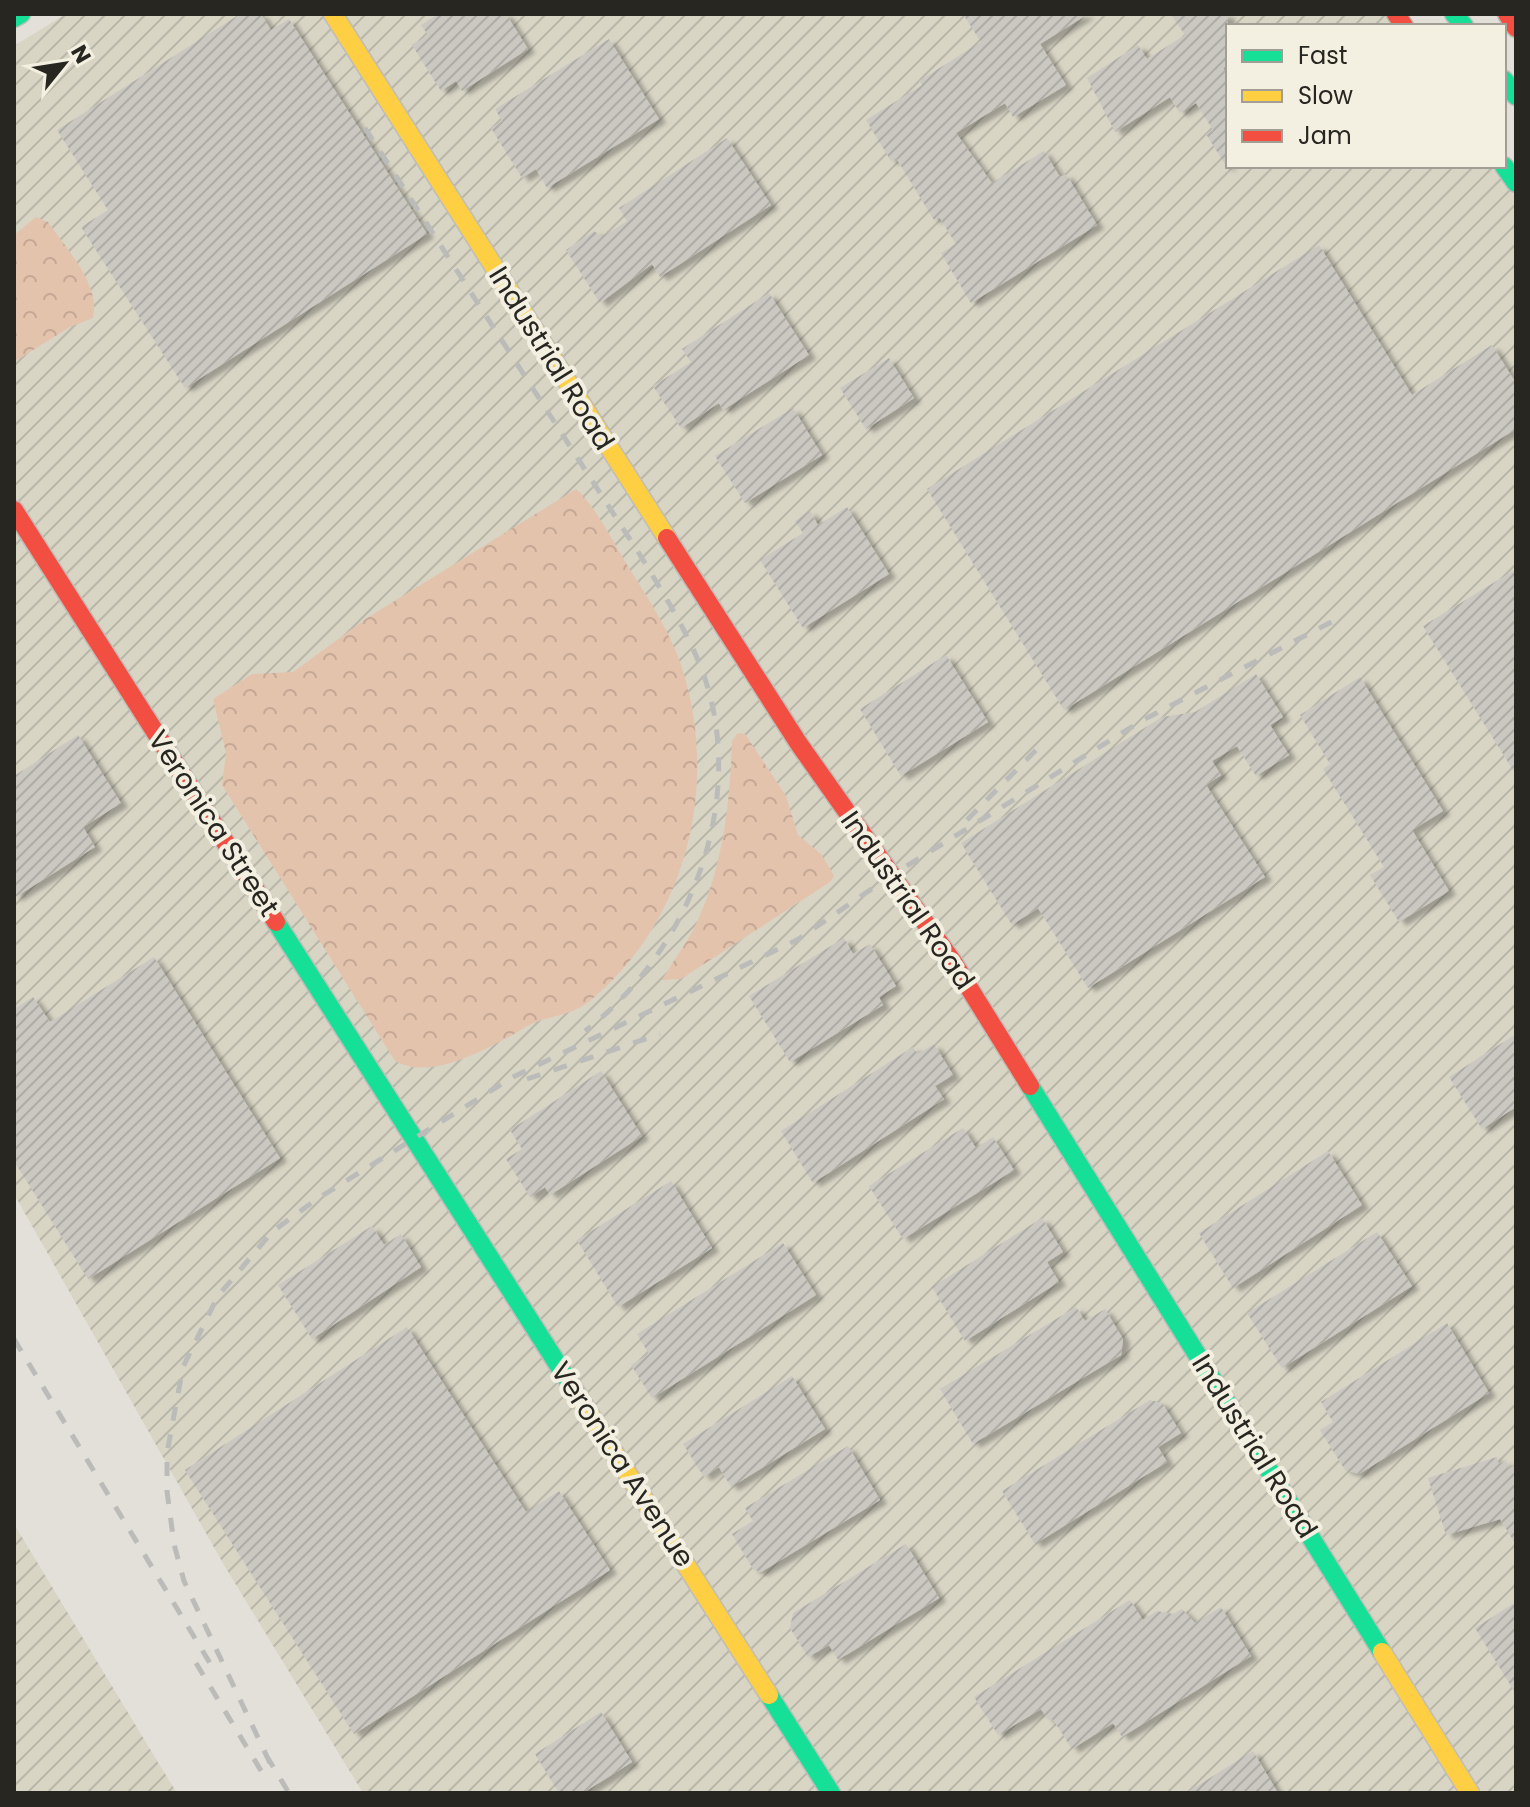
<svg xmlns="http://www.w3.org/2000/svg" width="1530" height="1807" font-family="Poppins,sans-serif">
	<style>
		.industrial { fill: url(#industrial-furrows) }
		.forest { fill: url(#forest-crowns) }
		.building { fill: url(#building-hatch); filter: url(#shadow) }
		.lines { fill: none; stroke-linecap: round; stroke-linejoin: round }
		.fast-casing { stroke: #bfbdb8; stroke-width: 21 }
		.slow-casing { stroke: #bfbdb8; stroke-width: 21 }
		.jam-casing { stroke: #bfbdb8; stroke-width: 21 }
		.fast { stroke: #16e098; stroke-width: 18 }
		.slow { stroke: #ffcf43; stroke-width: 18 }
		.jam { stroke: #f24e42; stroke-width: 18 }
		.rail { stroke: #bbbbb9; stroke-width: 5; stroke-dasharray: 14 14; stroke-linecap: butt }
		.labels { text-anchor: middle; stroke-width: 8; stroke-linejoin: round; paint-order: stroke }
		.street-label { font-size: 28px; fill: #272621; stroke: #f3f0e2 }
	</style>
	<defs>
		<pattern id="industrial-furrows" width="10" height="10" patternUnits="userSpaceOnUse" patternTransform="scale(2)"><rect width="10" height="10" fill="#d8d5c5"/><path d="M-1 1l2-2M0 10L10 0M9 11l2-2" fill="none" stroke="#b9b7a9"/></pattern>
		<pattern id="forest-crowns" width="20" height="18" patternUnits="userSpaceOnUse" patternTransform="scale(2)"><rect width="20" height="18" fill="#e4c3ad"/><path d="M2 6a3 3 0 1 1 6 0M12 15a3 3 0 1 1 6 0" fill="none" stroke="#c4a795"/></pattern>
		<pattern id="building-hatch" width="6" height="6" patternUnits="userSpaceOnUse" patternTransform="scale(2)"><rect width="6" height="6" fill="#cbc8c2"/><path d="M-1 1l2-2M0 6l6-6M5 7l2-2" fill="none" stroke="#aeaca6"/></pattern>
		<filter id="shadow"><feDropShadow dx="7" dy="4" stdDeviation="2" flood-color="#0004"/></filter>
	</defs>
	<rect width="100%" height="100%" fill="#e2e0d8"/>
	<path class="industrial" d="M66,14H1388L1396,26H1228V166H1495L1516,197V1793H363L224,1565L14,1194V46Z
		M14,1524L159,1764L177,1793H14Z"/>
	<path class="forest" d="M36,217L48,222C66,249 101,284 93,318L70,327L14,362V235Z
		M576,489C598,508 619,554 636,579C653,606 671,635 681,665C720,782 688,920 591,1000C576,1013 559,1015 541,1020C530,1024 519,1031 509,1037C477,1053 430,1080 395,1061L222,785L226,753L213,699L252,674L293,672L367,618Z
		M738,733L745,734L786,796L798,835L822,855L834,876L830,882L681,979L662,980C673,961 688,942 697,922C723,866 730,803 732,741Z"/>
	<path class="building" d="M240,14H261L271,30L289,19L427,234L185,388L81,227L108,210L57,130Z
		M438,14H506L528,49L462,91L456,81L441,91L412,45L428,35L421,25Z
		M963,14H1088L1040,44L1066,85L1013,117L1005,103L956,133L992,183L1044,151L1060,177L1066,174L1097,225L971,303L941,253L956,244L939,217L934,220L896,158L891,161L866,120L922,85L919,81L981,42Z
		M1171,14H1228V65L1223,68L1228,76V169L1206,134L1213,130L1196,103L1180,113L1170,97L1115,132L1087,78L1138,45L1147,59L1185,35Z
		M609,39L659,119L547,188L536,169L522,178L491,128L502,121L495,109Z
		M727,138L771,205L660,277L652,264L600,303L566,250L594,231L602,237L627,221L619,208Z
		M1319,245L1412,395L1492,345L1516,383V429L1064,710L927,489Z
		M769,293L809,355L723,410L719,403L681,428L653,386L691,362L682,349Z
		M889,358L914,398L866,429L840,388Z
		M793,408L822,455L745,503L715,456Z
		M847,507L889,574L803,628L760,560L803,533L795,521L810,511L818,525Z
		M1516,569V775L1423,626Z
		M946,655L988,722L901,776L860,709Z
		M1256,674L1283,717L1270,725L1289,755L1256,776L1237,746L1212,761L1221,775L1206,785L1265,877L1088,988L1038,908L1012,925L961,843L1162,717L1195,712Z
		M1360,677L1443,811L1412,830L1449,891L1399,922L1370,875L1384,867L1323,769L1330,764L1300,715Z
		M78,735L121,803L83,827L95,847L14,898V776Z
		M844,938L853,954L870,944L896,986L879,997L883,1005L790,1062L749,996Z
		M154,957L280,1158L88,1279L14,1161V1009L33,997L50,1022Z
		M1516,1034V1107L1482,1129L1449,1077Z
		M934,1044L953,1075L935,1086L944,1099L813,1183L781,1131L913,1047L918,1054Z
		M601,1071L642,1136L550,1195L545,1187L530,1197L506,1159L522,1149L510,1130Z
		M963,1128L976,1148L993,1137L1014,1170L903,1239L869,1186Z
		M1328,1151L1362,1205L1233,1288L1199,1233Z
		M671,1181L712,1248L618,1307L577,1240Z
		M1042,1218L1063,1252L1047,1262L1059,1282L965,1341L932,1287Z
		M372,1226L384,1245L401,1234L421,1267L312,1339L278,1285Z
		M1377,1232L1412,1286L1282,1368L1247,1313Z
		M783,1243L816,1295L652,1398L631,1365L649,1354L637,1334Z
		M1076,1307L1085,1321L1105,1309L1123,1339L1121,1355L973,1444L940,1389Z
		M1447,1323L1489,1393L1359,1474L1345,1470L1320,1430L1333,1422L1321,1402Z
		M407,1327L526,1512L559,1491L610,1570L354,1734L185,1470Z
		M792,1376L825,1429L731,1487L719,1467L704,1477L683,1444Z
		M1150,1400L1162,1403L1181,1433L1158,1447L1167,1462L1035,1544L1002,1491Z
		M848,1446L880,1500L761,1572L753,1569L732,1534L753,1521L745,1508Z
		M1497,1457L1499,1464L1506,1461L1509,1469L1516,1464V1545L1500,1519L1446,1535L1428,1478Z
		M906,1544L939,1598L838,1660L829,1645L808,1657L790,1628L793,1613Z
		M1130,1600L1143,1620L1157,1611L1173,1614L1182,1609L1195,1623L1221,1607L1251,1656L1122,1737L1113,1723L1072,1749L1052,1718L1048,1720L1041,1709L998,1735L974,1697Z
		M1516,1602V1694L1475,1628Z
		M601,1712L632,1762L583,1793H559L535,1754Z
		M1253,1751L1278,1793H1186Z"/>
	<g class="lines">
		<g class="fast-casing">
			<path id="fast" d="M1454,14L1464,26
				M14,18L21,14
				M1504,80L1516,96
				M1504,166L1516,183
				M276,922L578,1396
				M1030,1086L1382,1652
				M769,1695L831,1793"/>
		</g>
		<g class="slow-casing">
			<path id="slow" d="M333,14L667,538
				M578,1396L769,1695
				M1382,1652L1470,1793"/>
		</g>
		<g class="jam-casing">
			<path id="jam" d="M1396,14L1404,26
				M1507,14L1516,28
				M14,510L276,922
				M667,538L799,744L953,962L1030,1086"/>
		</g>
		<use href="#fast" class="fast"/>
		<use href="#slow" class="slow"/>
		<use href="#jam" class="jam"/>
		<path class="rail" d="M365,128L640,555C663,593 688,632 703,673C749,801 689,952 585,1031
			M967,820L1037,749
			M527,1079L660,1034
			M14,1339L216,1673
			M196,1663L266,1779
			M266,1755L289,1793
			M270,1763L184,1581L174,1544L167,1491V1453L183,1367L218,1296L272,1232L317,1199L513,1077L797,940L892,875L1143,720L1339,618"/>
	</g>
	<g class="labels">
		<g class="street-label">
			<text transform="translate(552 358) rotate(58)" y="10">Industrial Road</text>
			<text transform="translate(214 823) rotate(57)" y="10">Veronica Street</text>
			<text transform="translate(908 900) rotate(55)" y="10">Industrial Road</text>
			<text transform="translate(1255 1446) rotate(58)" y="10">Industrial Road</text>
			<text transform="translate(623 1464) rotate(57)" y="10">Veronica Avenue</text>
		</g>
	</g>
	<rect width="1530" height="1807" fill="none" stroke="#272621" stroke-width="32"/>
	<rect x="1226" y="24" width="280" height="144" fill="#f3f0e2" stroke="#a19f95" stroke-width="2"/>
	<rect x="1242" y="50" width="40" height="12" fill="#16e098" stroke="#a19f95" stroke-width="2"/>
	<text x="1298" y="64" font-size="24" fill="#272621">Fast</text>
	<rect x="1242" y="90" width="40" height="12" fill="#ffcf43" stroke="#a19f95" stroke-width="2"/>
	<text x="1298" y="104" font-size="24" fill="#272621">Slow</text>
	<rect x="1242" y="130" width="40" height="12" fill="#f24e42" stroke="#a19f95" stroke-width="2"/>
	<text x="1298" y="144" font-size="24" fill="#272621">Jam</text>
	<g transform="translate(64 64) rotate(60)" stroke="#f3f0e2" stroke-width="6" paint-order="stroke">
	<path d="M0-6L14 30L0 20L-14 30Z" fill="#272621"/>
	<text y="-12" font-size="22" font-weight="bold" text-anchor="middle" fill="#272621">N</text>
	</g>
</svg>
